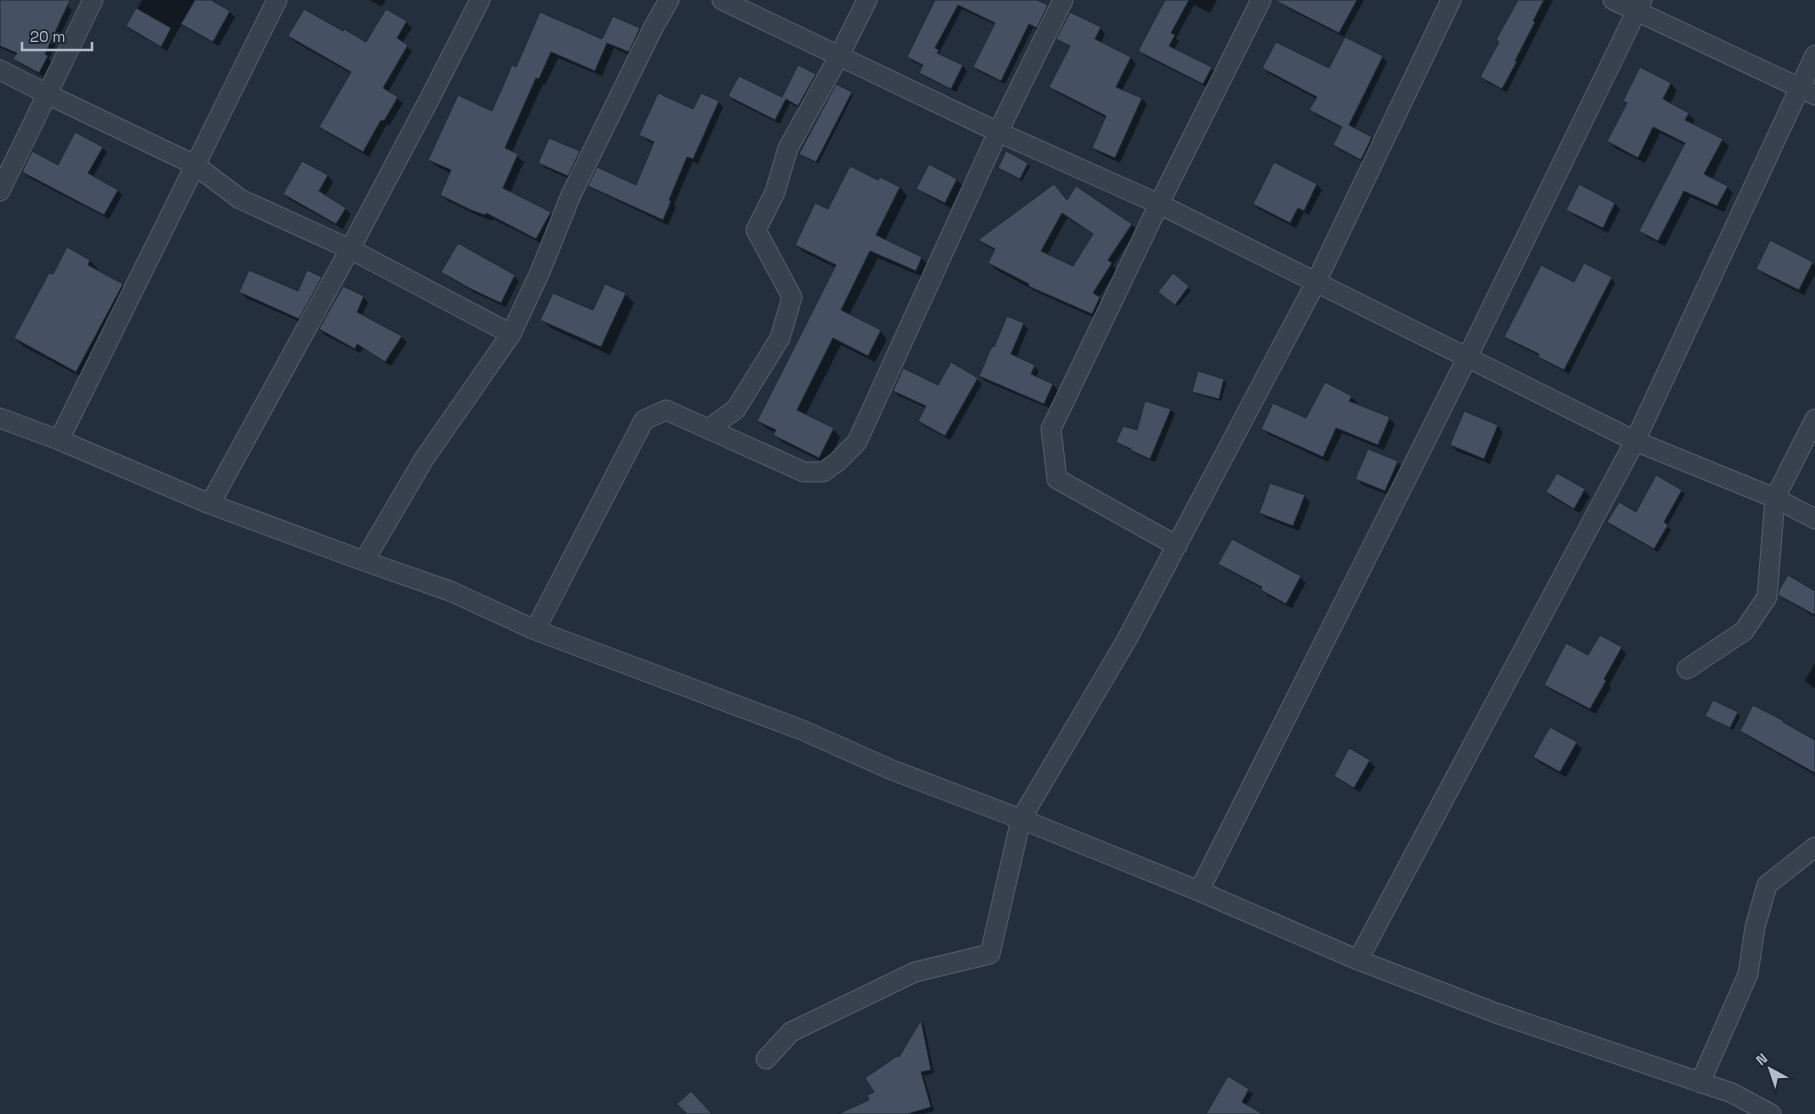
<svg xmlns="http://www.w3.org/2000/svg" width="1815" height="1114" font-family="'Space Grotesk',sans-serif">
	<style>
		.shadow { fill: #0007; fill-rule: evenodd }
		.building { fill: #455162; stroke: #1f2835; fill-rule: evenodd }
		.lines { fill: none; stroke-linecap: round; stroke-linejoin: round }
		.street-casing { stroke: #565f6c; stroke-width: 21 }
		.street { stroke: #38414e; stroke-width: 19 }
	</style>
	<rect width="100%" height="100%" fill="#242f3e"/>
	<path class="shadow" d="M0,0H55L67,5L72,10L49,59L52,62L44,77L20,64L15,59L17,55L0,48Z
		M142,0H208L230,12L235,17L219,46L181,25L167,51L132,31L127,26Z
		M370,0H386L382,7Z
		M937,0H1034L1047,6L1051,11L1041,32L1033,28L1005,84L978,71L974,66L996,25L962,9L939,53L942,56L963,66L967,71L956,92L925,77L921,72L924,67L912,61L908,57Z
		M1166,0H1217L1210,13L1194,5L1176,38L1179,41L1174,50L1211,68L1216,73L1209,88L1145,56L1140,50Z
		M1284,0H1364L1344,37L1287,8L1283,3Z
		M1519,0H1553L1507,92L1486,82L1482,77Z
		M541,13L603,40L614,17L640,29L646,36L635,58L614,48L602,76L558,58L545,85L543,84L512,152L524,162L510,193L550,213L557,219L543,244L493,219L492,221L479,216L448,201L441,195L451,173L436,166L430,160L492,112L516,68Z
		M406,22L412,28L402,43L412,51L388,92L403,103L389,126L387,124L369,157L326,132L321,127L352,74L295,42L289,36L343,33L367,43Z
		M1100,28L1105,34L1101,43L1131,58L1136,64L1122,90L1142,99L1147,104L1120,163L1099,153L1093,148L1106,118L1056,92L1050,86L1070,47L1058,38Z
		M1345,39L1382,57L1387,62L1354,129L1372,138L1377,143L1366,163L1339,150L1334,145L1342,128L1316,115L1311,110L1317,99L1268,73L1264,68L1329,70Z
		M798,67L815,75L820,80L803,110L790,103L780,124L734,101L730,96L782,99Z
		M1671,84L1677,90L1670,104L1688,114L1695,120L1692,125L1722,140L1729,146L1712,179L1727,187L1733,193L1724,212L1690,197L1665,246L1647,237L1641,231L1685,145L1660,133L1645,163L1615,148L1608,141L1628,104L1624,100Z
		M851,93L853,95L818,164L803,156L801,154Z
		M718,102L723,107L698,164L693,161L674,205L676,207L668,225L595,190L590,185L636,187L655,144L646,140L641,135L694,111Z
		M102,148L107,152L93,177L118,191L122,195L109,219L28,177L23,172L59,167Z
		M579,153L585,158L574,181L545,168L540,163Z
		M303,162L328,176L333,182L325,196L346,209L351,214L343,229L290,200L284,194Z
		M1027,164L1030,166L1022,181L999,168Z
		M1275,164L1317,185L1322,190L1309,215L1304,212L1296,228L1259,209L1254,204Z
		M880,178L900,188L907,196L885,240L921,258L929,265L923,277L878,258L849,315L880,331L887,339L875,362L841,345L805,416L833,429L840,437L827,464L782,442L775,435L776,433L766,428L759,421L836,268L804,252L796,245L829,211L879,182Z
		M956,180L962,185L951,208L924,194L918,189Z
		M1054,185L1067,201L1076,188L1132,225L1137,230L1113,266L1117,270L1099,298L1105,303L1097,319L1035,291L995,269L990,263L996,251L985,245L980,240ZM1067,218L1094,235L1073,267L1047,255Z
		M1579,186L1615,204L1620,209L1608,233L1573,215L1567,209Z
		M1770,241L1815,265V274L1804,295L1763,274L1757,268Z
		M90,261L98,269L97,271L122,285L131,293L85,379L23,346L15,338L53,276Z
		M443,271L514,276L519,281L506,307L475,293L447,276Z
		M1173,275L1191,290L1178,306L1162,294Z
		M321,278L327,283L305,324L246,298L241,292L298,293Z
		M1611,278L1615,283L1569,374L1544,361L1540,356L1510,341L1505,336L1575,283Z
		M625,294L634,303L610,355L551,328L542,320L593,312Z
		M363,297L368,302L362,316L402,337L407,342L391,366L363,348L360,353L325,335L320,329Z
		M1023,324L1028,329L1016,358L1034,366L1039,371L1036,377L1053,385L1058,390L1049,408L985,381L980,376L995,349Z
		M977,379L982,384L950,440L924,426L919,421L926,408L899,396L894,391L939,386Z
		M1224,380L1226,383L1221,401L1196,394L1193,391Z
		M1351,397L1357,402L1356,405L1389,418L1395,424L1384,450L1342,433L1328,462L1268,434L1262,428L1307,420Z
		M1146,403L1171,410L1175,414L1155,462L1136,454L1118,442L1138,431Z
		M1465,412L1498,426L1503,432L1490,464L1457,451L1451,445Z
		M1397,462L1403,467L1391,496L1363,485L1357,479Z
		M1557,474L1584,490L1590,496L1580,513L1553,498L1547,492Z
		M1681,491L1685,494L1667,526L1671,530L1658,552L1612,526L1609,522L1636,514Z
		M1304,496L1310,502L1299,531L1266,518L1260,513Z
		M1220,564L1300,577L1306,583L1292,608L1268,596L1263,589L1226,569Z
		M1815,592V617L1786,600L1780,594Z
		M1621,648L1626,654L1609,685L1611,687L1596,714L1551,690L1545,685L1588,657Z
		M1815,663V689L1805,681Z
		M1737,713L1740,716L1733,730L1707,716Z
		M1741,730L1815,742V775L1747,736Z
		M1576,743L1582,749L1566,777L1540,763L1534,757Z
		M1369,761L1375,767L1360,792L1341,781L1335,776Z
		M921,1022L924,1025L934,1073L924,1076L934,1111L923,1114H839L871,1101Z
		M1229,1078L1253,1094L1246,1105L1261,1114H1207Z"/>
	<path class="building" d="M0,0H70L45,54L48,56L39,73L13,59L17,53L0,46Z
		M195,0H211L230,11L213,42L181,24Z
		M935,0H1037L1048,5L1037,28L1029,24L1001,81L973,67L995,23L958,5L935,48L939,50L937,53L963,65L951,89L919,73L923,65L907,57Z
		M1165,0H1189L1171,33L1175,35L1169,46L1212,67L1203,84L1138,51Z
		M1274,0H1357L1339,33Z
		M1518,0H1544L1533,21L1535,22L1515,61H1517L1502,89L1480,77L1499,42L1496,40Z
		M136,8L171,28L161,47L126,26Z
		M304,9L343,31L344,29L366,42L386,9L407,21L397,38L408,45L383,88L398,97L384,121L381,120L363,152L319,127L351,72L288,36Z
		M540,12L602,39L613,16L640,28L629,52L607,43L595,71L551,52L539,79L536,78L505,148L518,154L503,188L551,212L536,239L486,213L485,215L471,210L440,195L451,170L428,160L458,95L492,111L512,65L516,67Z
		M1070,12L1101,27L1095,39L1131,57L1116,87L1142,98L1115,158L1092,148L1106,116L1049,87L1070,46L1056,39Z
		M1345,37L1383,56L1349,125L1372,137L1361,160L1333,145L1342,127L1309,110L1317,97L1262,68L1276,42L1329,68Z
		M798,65L816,74L798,106L786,99L775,120L728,96L739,76L782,97Z
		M1640,67L1671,83L1663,99L1689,113L1685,120L1723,139L1704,174L1728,186L1717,206L1684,191L1658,241L1639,231L1685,143L1653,127L1638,158L1607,141L1627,103L1623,101Z
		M836,84L852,92L816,162L799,154Z
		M658,93L693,109L701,93L719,101L693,159L687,157L669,200L671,201L663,220L588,186L597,167L636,185L654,142L639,135Z
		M75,132L103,147L88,173L118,190L104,215L22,172L32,151L58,165Z
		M549,138L580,151L568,176L538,163Z
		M1006,151L1028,163L1020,179L998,168Z
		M302,161L328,175L319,191L346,208L336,224L283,194Z
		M1274,162L1317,184L1304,211L1298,208L1290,223L1253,204Z
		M929,164L957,179L945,203L916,189Z
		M850,166L878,180L880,177L900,187L876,235L922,257L916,271L870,251L841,310L881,330L868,356L833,338L797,410L834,428L819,458L773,435L776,430L757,421L836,265L795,245L815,203L828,209Z
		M1054,184L1067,200L1076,186L1132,224L1108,260L1112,263L1093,293L1100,297L1092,314L1028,286L1029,284L988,263L995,249L978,240ZM1062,213L1093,234L1073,266L1041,251Z
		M1579,184L1615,203L1603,228L1566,210Z
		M1770,240L1813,262L1799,290L1756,269Z
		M458,243L515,275L501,303L469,288L441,272Z
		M67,247L90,260L88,265L123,284L76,372L14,338L49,273L53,274Z
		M1584,263L1612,277L1564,370L1538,357L1539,354L1504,337L1541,265L1574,282Z
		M249,270L298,291L307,270L322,277L299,319L239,292Z
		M1173,273L1189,286L1175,305L1158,292Z
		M605,284L626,293L601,347L540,320L553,293L593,310Z
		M343,286L364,296L357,312L402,336L385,362L357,344L355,349L319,329Z
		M1007,316L1024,323L1011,354L1035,365L1031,374L1053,384L1044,404L979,376L992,346L994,347Z
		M951,362L978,378L945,436L918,421L926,406L893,391L903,368L938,385Z
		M1198,371L1224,379L1219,399L1192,392Z
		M1325,382L1352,396L1349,401L1390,417L1378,445L1336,428L1323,457L1261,429L1273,403L1306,418Z
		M1145,401L1171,409L1150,459L1130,450L1131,449L1116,442L1123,426L1137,430Z
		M1464,411L1498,425L1484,459L1450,445Z
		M1368,449L1398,461L1385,491L1355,479Z
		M1557,473L1585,489L1574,509L1546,492Z
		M1656,475L1682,490L1664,522L1668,525L1654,549L1607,522L1619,502L1636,512Z
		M1270,483L1305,495L1293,526L1259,513Z
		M1232,539L1301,576L1286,604L1261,590L1262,587L1218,564Z
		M1788,575L1815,591V615L1778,595L1779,590Z
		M1600,635L1622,647L1604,679L1606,681L1590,709L1544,685L1566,643L1588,655Z
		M1713,700L1738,712L1730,728L1705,716Z
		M1753,705L1784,721L1783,722L1815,740V773L1740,731Z
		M1550,727L1577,742L1560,772L1533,757Z
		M1349,748L1370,760L1354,788L1334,776Z
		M921,1020L931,1070L921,1072L931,1107L908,1114H838L869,1100L867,1095L874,1092L865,1078L897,1056L899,1057Z
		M1228,1076L1249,1089L1242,1102L1263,1114H1206Z
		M691,1091L712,1114H687L677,1104Z"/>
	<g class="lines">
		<g class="street-casing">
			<path id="street" d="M722,0L998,132L1159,204L1635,441L1775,498L1815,519
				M1613,0L1815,95
				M0,70L47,94L195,165L240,199L350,249L511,334
				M0,191L93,0
				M0,418L59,440L210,504L364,561L450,591L535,630L802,730L892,770L1021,819L1199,891L1358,960L1496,1013L1732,1093L1771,1114
				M708,429L736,409L780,338L792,297L756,230L775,192L788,148L839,56L867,0
				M59,440L277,0
				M210,504L350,249L431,96L480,0
				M1177,546L1057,479L1051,429L1159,204L1261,0
				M364,561L424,459L511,334L540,272L571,195L653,28L669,0
				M535,630L644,420L666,410L804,472H823L837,462L857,442L998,132L1063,0
				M1687,669L1744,631L1767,597L1775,498L1815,419
				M1199,891L1467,358L1642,0
				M1358,960L1635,441L1815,55
				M766,1059L791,1032L915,972L990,954L1021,819L1126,641L1316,282L1451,0
				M1700,1083L1748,974L1755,927L1767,885L1815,847"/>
		</g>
		<use href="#street" class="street"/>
	</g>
	<g transform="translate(1770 1069) rotate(320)" stroke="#1d2633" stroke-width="4" paint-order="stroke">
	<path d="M0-4L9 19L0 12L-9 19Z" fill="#b4bcc9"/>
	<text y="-8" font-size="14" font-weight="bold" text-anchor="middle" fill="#b4bcc9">N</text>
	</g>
	<path d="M22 42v8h70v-8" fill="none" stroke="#b4bcc9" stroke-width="2.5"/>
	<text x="30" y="42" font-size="15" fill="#b4bcc9" stroke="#1d2633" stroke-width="4" paint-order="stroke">20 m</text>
</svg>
